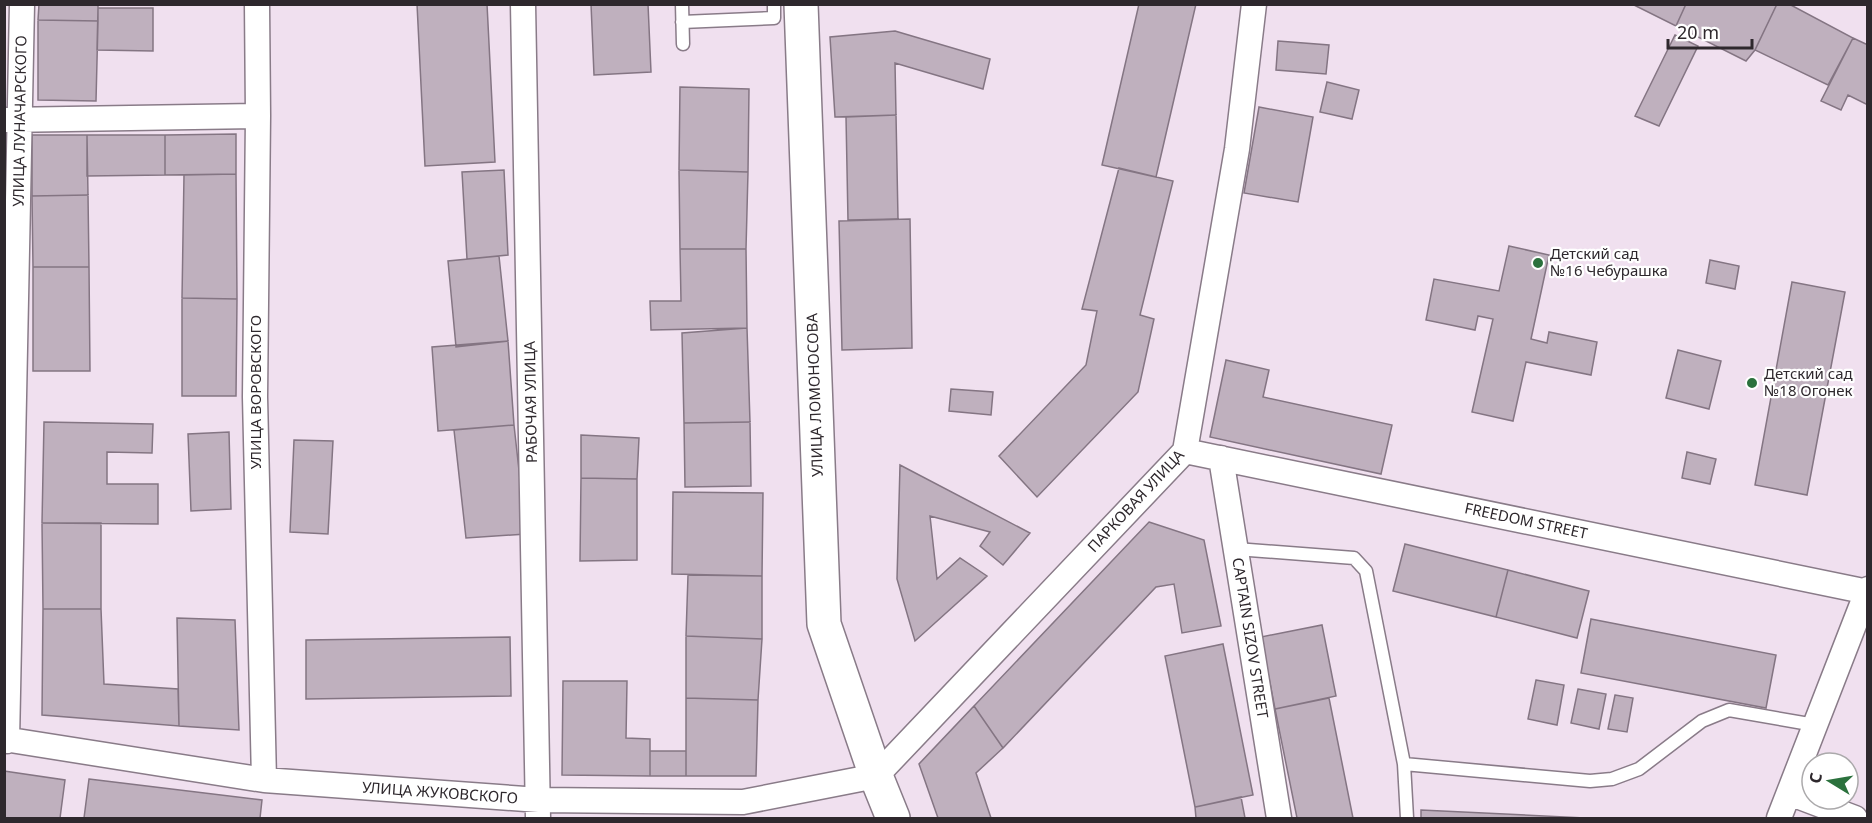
<svg xmlns="http://www.w3.org/2000/svg" width="1872" height="823" font-family="'Noto Sans',sans-serif">
	<style>
		.building { fill: #bfb0be; stroke: #847583; stroke-width: 1.5 }
		.lines { fill: none; stroke-linecap: round; stroke-linejoin: round }
		.lane-casing { stroke: #897b88; stroke-width: 15 }
		.street-casing { stroke: #897b88; stroke-width: 27 }
		.secondary-casing { stroke: #897b88; stroke-width: 36 }
		.lane { stroke: #fff; stroke-width: 12 }
		.street { stroke: #fff; stroke-width: 24 }
		.secondary { stroke: #fff; stroke-width: 33 }
		.poi-dot { fill: #2b713d; stroke: #fff; stroke-width: 2 }
		.labels { text-anchor: middle; stroke-width: 4.5; stroke-linejoin: round; paint-order: stroke }
		.street-label { font-size: 15px; fill: #2e282d; stroke: #fff }
		.poi-label { font-size: 15px; fill: #2e282d; stroke: #fff; text-anchor: start }
	</style>
	<rect width="100%" height="100%" fill="#f0e0ef"/>
	<path class="building" d="M39,4H98V21L38,20Z
		M417,4H487L495,162L425,166Z
		M591,4H648L651,72L594,75Z
		M1139,4H1196L1156,177L1102,165Z
		M1632,4H1686L1676,26Z
		M1686,4H1777L1755,50L1746,61L1676,26Z
		M1777,4H1789L1853,38L1828,85L1755,50Z
		M98,8H153V51L97,50Z
		M38,20L98,21L96,101L38,100Z
		M895,31L990,59L983,89L895,63L896,115L835,117L830,37Z
		M1675,35L1698,46L1659,126L1635,116Z
		M1853,38L1868,45V105L1848,95L1841,110L1821,101Z
		M1278,41L1329,45L1326,74L1276,70Z
		M1327,82L1359,90L1352,119L1320,112Z
		M680,87L749,89L748,172L679,170Z
		M1259,107L1313,117L1298,202L1244,193Z
		M896,115L898,219L848,220L846,117Z
		M236,134V174L165,175V135Z
		M32,135H87L88,195L32,196Z
		M87,135H165V175L87,176Z
		M1119,168L1173,181L1140,315L1154,319L1138,392L1037,497L999,456L1086,365L1097,311L1082,309Z
		M504,170L508,255L467,259L462,172Z
		M679,170L748,172L746,249H680Z
		M236,174L237,299L182,298L184,175Z
		M88,195L89,267H33L32,196Z
		M910,219L912,348L842,350L839,221Z
		M1509,246L1549,255L1531,339L1547,343L1549,332L1597,342L1591,375L1526,362L1513,421L1472,412L1493,319L1478,316L1475,330L1426,320L1434,279L1499,291Z
		M680,249H746L747,328L651,330L650,301H681Z
		M499,256L508,341L456,347L448,261Z
		M1710,260L1739,266L1735,289L1706,283Z
		M33,267H89L90,371H33Z
		M1792,282L1845,292L1807,495L1755,485Z
		M182,298L237,299L236,396H182Z
		M747,328L750,422L684,423L682,333Z
		M508,341L514,425L438,431L432,347Z
		M1678,350L1721,361L1709,409L1666,398Z
		M1226,360L1269,370L1263,397L1392,425L1381,474L1210,437Z
		M951,389L993,392L991,415L949,411Z
		M44,422L153,424L152,453L107,452V484H158V524L42,523Z
		M750,422L751,486L685,487L684,423Z
		M514,425L526,534L466,538L454,430Z
		M229,432L231,509L191,511L188,434Z
		M581,435L639,438L637,479L581,478Z
		M294,440L333,441L328,534L290,532Z
		M1687,452L1716,459L1710,484L1682,478Z
		M900,465L1030,533L1003,565L980,546L990,532L930,516L937,579L960,558L987,576L915,641L897,579Z
		M581,478L637,479V560L580,561Z
		M673,492L763,493L762,576L672,574Z
		M1149,522L1204,540L1221,626L1182,633L1174,584L1156,587L1003,748L974,706Z
		M42,523H101V609H43Z
		M1405,544L1508,570L1496,617L1393,591Z
		M1508,570L1589,591L1577,638L1496,617Z
		M688,575L762,576V639L686,636Z
		M43,609H101L104,684L178,689L179,726L42,715Z
		M177,618L235,620L239,730L179,726Z
		M1591,619L1776,655L1766,708L1581,673Z
		M1322,625L1336,696L1275,709L1261,637Z
		M686,636L762,639L758,700L686,698Z
		M510,637L511,696L306,699V640Z
		M1223,644L1253,795L1195,807L1165,656Z
		M1536,680L1564,685L1557,725L1528,719Z
		M563,681H627L626,738L650,739V776L562,775Z
		M1578,689L1606,694L1599,729L1571,723Z
		M1615,695L1633,698L1627,732L1608,729Z
		M686,698L758,700L756,776H686Z
		M1329,698L1353,818H1297L1275,709Z
		M974,706L1003,748L976,773L991,818H938L919,764Z
		M650,751H686V776H650Z
		M4,771L65,780L60,818H4Z
		M89,779L262,800L260,818H84Z
		M1241,797L1245,818H1196L1195,807Z
		M1421,810L1585,818H1421Z"/>
	<g class="lines">
		<g class="lane-casing">
			<path id="lane" d="M682,4L683,44
				M682,22L774,18V4
				M1236,549L1354,558L1366,571L1404,764L1407,818
				M1404,764L1590,781L1612,779L1639,769L1702,721L1729,710L1815,725"/>
		</g>
		<g class="street-casing">
			<path id="street" d="M257,4L258,116L255,397L264,780
				M523,4L538,818
				M5,120L258,116
				M1185,451L1868,592
				M1221,458L1279,818
				M4,739L264,780L539,800L743,802L876,776L1185,451L1237,149L1254,4
				M7,741L22,4
				M1789,793L1855,818
				M1779,818L1868,589"/>
		</g>
		<g class="secondary-casing">
			<path id="secondary" d="M801,4L824,624L876,776L893,818"/>
		</g>
		<use href="#lane" class="lane"/>
		<use href="#street" class="street"/>
		<use href="#secondary" class="secondary"/>
	</g>
	<g class="poi-dot">
		<circle cx="1538" cy="263" r="6"/>
		<circle cx="1752" cy="383" r="6"/>
	</g>
	<g class="labels">
		<g class="street-label">
			<text transform="translate(20 121) rotate(-89)" y="5">УЛИЦА ЛУНАЧАРСКОГО</text>
			<text transform="translate(256 392) rotate(-90)" y="5">УЛИЦА ВОРОВСКОГО</text>
			<text transform="translate(815 395) rotate(-92)" y="5">УЛИЦА ЛОМОНОСОВА</text>
			<text transform="translate(531 402) rotate(-91)" y="5">РАБОЧАЯ УЛИЦА</text>
			<text transform="translate(1136 501) rotate(-47)" y="5">ПАРКОВАЯ УЛИЦА</text>
			<text transform="translate(1526 521) rotate(12)" y="5">FREEDOM STREET</text>
			<text transform="translate(1250 638) rotate(81)" y="5">CAPTAIN SIZOV STREET</text>
			<text transform="translate(440 793) rotate(4)" y="5">УЛИЦА ЖУКОВСКОГО</text>
		</g>
		<g class="poi-label">
			<text x="1550" y="259">Детский сад<tspan x="1550" dy="17">№16 Чебурашка</tspan></text>
			<text x="1764" y="379">Детский сад<tspan x="1764" dy="17">№18 Огонек</tspan></text>
		</g>
	</g>
	<rect width="1872" height="823" fill="none" stroke="#2e282d" stroke-width="12"/>
	<g transform="translate(1830 781) rotate(281)"><circle r="28" fill="#ffffff" stroke="#aba9ab" stroke-width="1.5"/>
	<path d="M0-4.5L10 22L0 15L-10 22Z" fill="#2b713d"/>
	<text y="-9" font-size="16" font-weight="bold" text-anchor="middle" fill="#2e282d">С</text>
	</g>
	<path d="M1668 39v9h84v-9" fill="none" stroke="#2e282d" stroke-width="3"/>
	<text x="1677" y="39" font-size="18" fill="#2e282d" stroke="#ffffff" stroke-width="4.5" paint-order="stroke">20 m</text>
</svg>
